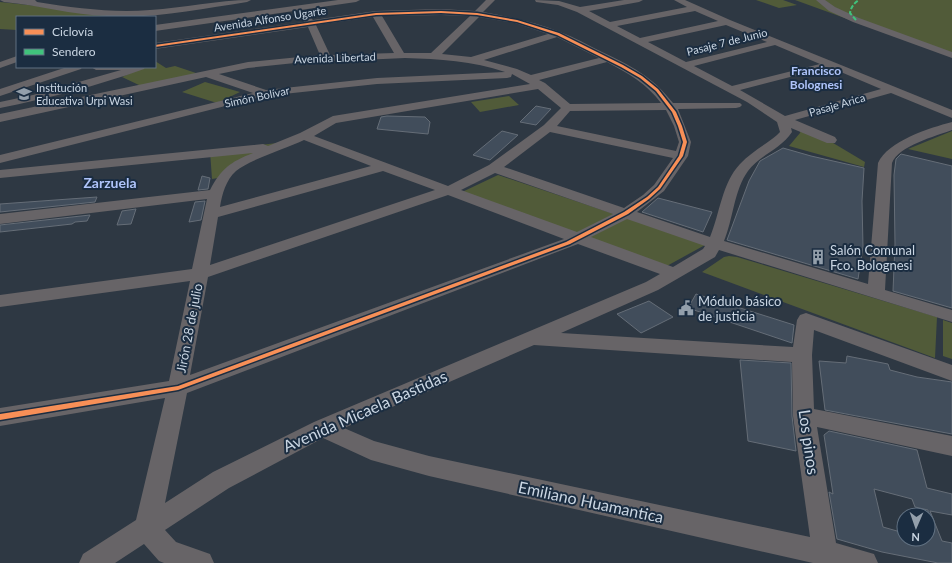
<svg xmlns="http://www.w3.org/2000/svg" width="952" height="563" font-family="Lato,sans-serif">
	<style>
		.green { fill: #515b39 }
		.building { fill: #414d5b; stroke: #656d77; fill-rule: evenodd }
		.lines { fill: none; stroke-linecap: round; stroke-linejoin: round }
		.minor { fill: #676467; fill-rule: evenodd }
		.quiet { stroke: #40c37c; stroke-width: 2; stroke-dasharray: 4.5 2; stroke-linecap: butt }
		.cycleway-casing { stroke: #1b2d41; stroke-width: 3 }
		.cycleway { fill: #f78f57; fill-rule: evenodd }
		.labels { text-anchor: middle; stroke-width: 4; stroke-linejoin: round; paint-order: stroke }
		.far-street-label { font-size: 11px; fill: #cad6e3; stroke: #1b2d41 }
		.far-poi-label { font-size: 11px; fill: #cad6e3; stroke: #1b2d41; text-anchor: start }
		.far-neighbourhood-label { font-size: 12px; font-weight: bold; fill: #afc4fa; stroke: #1b2d41 }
		.poi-label { font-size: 13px; fill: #cad6e3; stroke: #1b2d41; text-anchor: start }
		.street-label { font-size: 13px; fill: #cad6e3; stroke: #1b2d41 }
		.neighbourhood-label { font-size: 14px; font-weight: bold; fill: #afc4fa; stroke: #1b2d41 }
		.near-street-label { font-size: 16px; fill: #cad6e3; stroke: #1b2d41 }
	</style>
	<rect width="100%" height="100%" fill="#2e3843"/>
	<path class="green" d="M756,0H783L797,5L779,8Z
		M795,0H952V57Z
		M0,2L132,16L17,17V30L0,29Z
		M155,61L166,68L175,66L199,74L141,86L122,77L144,67H155Z
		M205,82L240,92L217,103L182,92Z
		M509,96L519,105L480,112L471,102Z
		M801,127L818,134L865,162L864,167L789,146L800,133Z
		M952,131V159L908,149Z
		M277,143L218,178L212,179L210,151Z
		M498,175L614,214L575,235L460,193Z
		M629,217L705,245L665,267L586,239Z
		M729,256L737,257L937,317L935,358L702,272L724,257Z
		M943,320L952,323V359L943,356Z"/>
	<path class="building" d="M536,106L551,109L536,125L520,122Z
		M387,116L425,117L430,122L428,134L377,129L381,117Z
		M502,131L518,135L490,160L473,155Z
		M783,148L811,156L864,168L862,201L863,247L858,279L727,240L749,181L760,161Z
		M901,154L952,166V308L893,291L895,244L894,175L896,159Z
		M202,176L210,178L208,189L198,190Z
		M97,197L95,202L0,212V204Z
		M658,198L712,212L703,232L642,212Z
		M205,201L201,220L189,222L195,202Z
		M136,209L131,224L117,225L122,211Z
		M90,215L87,221L75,222L72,224L0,232V225Z
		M696,294L794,325L792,343L688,308Z
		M649,301L673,317L641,333L617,314Z
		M847,356L888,364L890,370L917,377L952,382V434L825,410L819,361L846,363Z
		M740,360L791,363L792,416L796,451L748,441Z
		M829,431L917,450L927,488L952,494V515L930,511L942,541L952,543V563H938L882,552L837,539L829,492L833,494L824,435ZM874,489L912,499L915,507L928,510V540L904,539V533L883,527Z"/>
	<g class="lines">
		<path class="minor" d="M0,0H35L37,2C75,8 112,13 150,10C184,8 217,0 251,0L247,2C201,9 154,19 107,16C72,15 38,5 4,2Z
			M338,0H360L356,2L155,31V25Z
			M486,0H495L483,12C509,17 535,22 560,32C574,37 588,45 602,52C631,66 652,76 673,103H740L742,105L740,107L736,108L678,109L691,142L688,156L664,191L637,212L710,237C720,213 722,183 740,164C751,152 765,145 777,135L780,132L777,122L747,102L577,12L558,5L536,2L535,0L559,1L580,7L624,0H643L639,2L589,11L610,22L687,7L674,0H685L730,20L952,110V118L891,93L795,120L835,137L837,140L835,143H827L791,128L792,132C781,149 760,155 748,171C734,190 733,220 724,241L868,284L878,163C888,141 929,128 952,122V130C936,136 898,146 892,163L885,290L952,310V322L719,250L715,257L658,290L561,333L793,347L797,320L800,315L806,313L952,365V381L814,330L812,355L814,409L952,436V456L817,427L836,543L874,554L878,563H813L429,476L371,460L323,438L229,488L165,530L176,542L210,554L214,563H164L159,561L144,544L115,563H79L83,554L136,520L165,398L0,426V408L169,381L190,281L0,307V295L192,269L207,199L0,224V214L210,190C221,169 230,162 253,153L0,178V170L263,144L268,146L300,133L333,116L530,84L512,74L511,77L507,78L377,84L265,96L0,163V155L253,93L206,77L0,122V114L248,62L320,55L308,27L155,49V43L304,22L300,16L304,13L307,14L313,20L376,11L441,9L475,11ZM695,11L718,21L640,38L617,26ZM441,15L470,16L431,53H404L382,16ZM373,17L394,53L330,55L316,25ZM479,17L515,23L548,34L471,57L442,54ZM726,25L767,42L686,62L648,42ZM557,37L599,58L531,75L517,69L484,60ZM775,45L820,64L732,86L694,66ZM405,58C439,59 473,61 505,72L377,78L266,90L219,74L248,68L295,63ZM607,62C628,73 647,84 661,103L570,104L545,83L539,80ZM829,67L881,89L785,116L740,90ZM538,89L561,108L544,125L489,165L448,186L314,136L336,123ZM666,110L674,126L679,142L676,151L557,126L570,111ZM550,132L673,158L654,185L643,195L624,208L504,167ZM304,140L371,166L220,207C222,194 226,180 236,171C249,160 287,148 304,140ZM383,171L435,190L210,265L218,217ZM495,173L613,214L577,232L461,190ZM448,195L564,239L190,375L208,277ZM627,219L705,246L703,249L673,267L591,237ZM578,244L660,274L646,282L314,422L213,472L165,503L187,393ZM534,345L792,362L793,416L810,537L429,456L374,441L344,428Z
			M816,0H825L835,7L859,18L952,52V58L853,22L829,11Z
			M17,56V62L0,68V62Z
			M67,67H82L81,69L0,96V89Z
			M91,67H145L144,69C97,86 49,98 0,108V102L33,95L121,70H96Z"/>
		<path class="quiet" d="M856,20L850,13C851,7 854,3 859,0"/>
		<g class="cycleway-casing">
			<path id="cycleway" d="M441,11L477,13L517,20L559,33L623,65L642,76L658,89L676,112L682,126L687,142L683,156L660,189L649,199L628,214L570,244L178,390L0,420V414L178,386L566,242L624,212L647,197L658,187L679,156L683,142L678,126L672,112L656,91L640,78L621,67L557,35L517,22L477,15L441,13L376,15L155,47V45L376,13Z"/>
		</g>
		<use href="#cycleway" class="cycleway"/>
	</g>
	<defs>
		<g id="school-bare" transform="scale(1.2)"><path d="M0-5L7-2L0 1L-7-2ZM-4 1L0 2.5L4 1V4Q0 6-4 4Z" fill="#939fab" stroke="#1b2d41" stroke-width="2.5" paint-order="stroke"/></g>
		<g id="building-bare" transform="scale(1.2)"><path d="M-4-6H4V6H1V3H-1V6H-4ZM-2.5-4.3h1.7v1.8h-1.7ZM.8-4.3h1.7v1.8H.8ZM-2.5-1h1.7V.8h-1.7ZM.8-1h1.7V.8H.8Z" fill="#939fab" stroke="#1b2d41" stroke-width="2.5" paint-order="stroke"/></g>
		<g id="civic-bare" transform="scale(1.2)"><path d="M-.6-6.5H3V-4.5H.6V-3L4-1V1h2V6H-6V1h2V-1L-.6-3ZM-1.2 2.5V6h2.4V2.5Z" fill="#939fab" stroke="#1b2d41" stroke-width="2.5" paint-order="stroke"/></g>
	</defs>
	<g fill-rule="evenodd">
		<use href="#school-bare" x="24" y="94"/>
		<use href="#building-bare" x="818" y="257"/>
		<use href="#civic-bare" x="686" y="308"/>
	</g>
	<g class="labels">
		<g class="far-street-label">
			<text transform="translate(270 19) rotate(-9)" y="4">Avenida Alfonso Ugarte</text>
			<text transform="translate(727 42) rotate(-14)" y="4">Pasaje 7 de Junio</text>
			<text transform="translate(335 58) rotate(-2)" y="4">Avenida Libertad</text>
			<text transform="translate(257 97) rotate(-12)" y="4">Simón Bolívar</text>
			<text transform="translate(837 105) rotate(-16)" y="4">Pasaje Arica</text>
		</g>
		<g class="far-poi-label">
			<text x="36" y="92">Institución<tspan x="36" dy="13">Educativa Urpi Wasi</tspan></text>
		</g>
		<g class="far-neighbourhood-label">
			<text x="816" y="75">Francisco<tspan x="816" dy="14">Bolognesi</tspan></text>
		</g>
		<g class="poi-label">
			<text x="830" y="255">Salón Comunal<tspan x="830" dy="15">Fco. Bolognesi</tspan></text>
			<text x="698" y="306">Módulo básico<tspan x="698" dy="15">de justicia</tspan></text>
		</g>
		<g class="street-label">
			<text transform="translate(189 328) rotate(-79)" y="5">Jirón 28 de julio</text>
		</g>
		<g class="neighbourhood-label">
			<text x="110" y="188">Zarzuela</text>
		</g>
		<g class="near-street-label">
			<text transform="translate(365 411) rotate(-24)" y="6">Avenida Micaela Bastidas</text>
			<text transform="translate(809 442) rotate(82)" y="6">Los pinos</text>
			<text transform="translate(591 502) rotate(12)" y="6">Emiliano Huamantica</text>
		</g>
	</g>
	<rect x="16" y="16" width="140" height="52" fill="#1b2d41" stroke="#617182"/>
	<rect x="24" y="29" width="20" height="6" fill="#f78f57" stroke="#617182"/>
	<text x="52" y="36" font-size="12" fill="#cad6e3">Ciclovía</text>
	<rect x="24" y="49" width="20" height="6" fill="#40c37c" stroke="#617182"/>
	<text x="52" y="56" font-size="12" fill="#cad6e3">Sendero</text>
	<g transform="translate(916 527) rotate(182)"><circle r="19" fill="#1b2d41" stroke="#617182"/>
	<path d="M0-3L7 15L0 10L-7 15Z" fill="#939fab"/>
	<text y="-6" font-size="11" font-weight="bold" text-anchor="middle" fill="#cad6e3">N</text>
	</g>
</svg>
